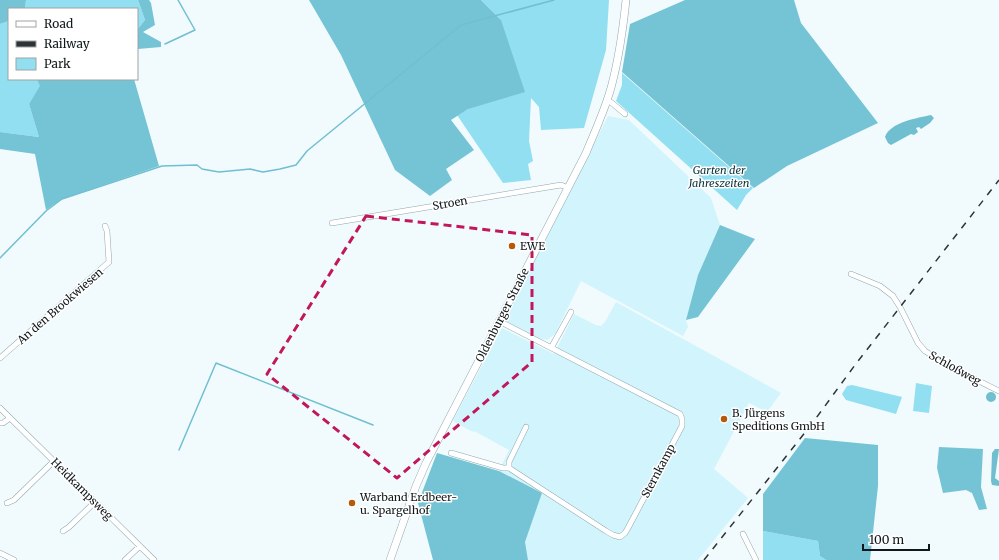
<svg xmlns="http://www.w3.org/2000/svg" width="999" height="560" font-family="Merriweather,serif">
	<style>
		.built { fill: #d2f4fc }
		.green { fill: #91dff0 }
		.forest { fill: #75c4d5 }
		.water { fill: #70bfd0 }
		.lines { fill: none; stroke-linecap: round; stroke-linejoin: round }
		.stream { stroke: #70bfd0; stroke-width: 1.5 }
		.street-casing { stroke: #91a7ad; stroke-width: 6 }
		.secondary-casing { stroke: #91a7ad; stroke-width: 8 }
		.street { stroke: #fff; stroke-width: 5 }
		.secondary { stroke: #fff; stroke-width: 7 }
		.rail { stroke: #2c3436; stroke-width: 1.5; stroke-dasharray: 7 7; stroke-linecap: butt }
		.marked { fill: none; stroke: #c2185b; stroke-width: 3; stroke-dasharray: 8 5; stroke-linejoin: round }
		.poi-dot { fill: #b7590a; stroke: #fff; stroke-width: 1.5 }
		.labels { text-anchor: middle; stroke-width: 3; stroke-linejoin: round; paint-order: stroke }
		.park-label { font-size: 11px; font-style: italic; fill: #0b333a; stroke: #fff }
		.street-label { font-size: 11px; fill: #10181a; stroke: #fff }
		.poi-label { font-size: 11px; fill: #10181a; stroke: #fff; text-anchor: start }
	</style>
	<rect width="100%" height="100%" fill="#f1fbfd"/>
	<path class="built" d="M608,116L629,120L711,198L720,225L698,275L686,320L688,327L683,336L581,281L555,334L547,340L537,338L504,320Z
		M616,302L781,393L767,412L749,403L714,469L748,498L698,560H528L525,542L542,493L499,471L509,450L474,431L473,432L456,423L453,420L502,328L554,354L574,314L596,325L601,326L605,322Z"/>
	<path class="green" d="M26,0H138L145,20L137,30V9H25Z
		M481,0H609L606,50L584,128L541,130L539,107L531,98L529,141L533,161L528,164L531,180L503,183L457,115L468,109L501,20Z
		M9,21V79H37L41,86L29,104L39,137L0,132V24Z
		M622,73L753,188L746,195L737,210L616,101L622,85Z
		M916,383L932,386L929,413L913,411Z
		M852,385L902,397L896,414L846,400L842,394L847,386Z
		M763,531L818,541L820,556L826,560H763Z"/>
	<path class="forest" d="M0,0H26L25,9H9V21L0,24Z
		M138,0H149L151,3L155,25L143,32L161,42V47L138,49L137,51V30L145,20Z
		M309,0H481L501,20L525,92L468,109L451,120L474,150L446,169L452,180L430,196L395,170L341,55Z
		M685,0H794L801,23L878,123L787,166L754,188L622,72L630,24Z
		M37,79H134L159,166L62,199L46,210L35,154L0,149V132L39,137L29,104L40,86Z
		M720,225L755,239L698,317L686,320L698,275Z
		M805,438L878,445V486L870,560H826L820,556L818,541L763,531V494Z
		M939,447L983,449L981,487L987,509L979,510L972,493L966,490L943,493L937,468Z
		M437,453L499,471L542,493L525,542L528,560H433L418,503Z"/>
	<path class="water" d="M931,115L934,118L930,123L921,129L919,127L916,128L918,132L914,135L911,134L891,145L888,143L885,137C890,122 918,118 931,115Z
		M986 397a5 5 0 1 1 10 0a5 5 0 1 1-10 0Z
		M995,449H999L995,478L999,481V486L992,485L991,481L992,453Z"/>
	<g class="lines">
		<path class="stream" d="M165,44L195,30L178,0
			M0,258L46,211L62,199L162,166L197,165L202,169L219,172L250,169L263,172L280,169L296,165L307,151L461,25L554,0
			M179,450L216,363L373,425"/>
		<g class="street-casing">
			<path id="street" d="M607,100L612,103L625,114
				M332,223L561,185L568,188
				M851,274L880,286L893,296L900,307L918,343L925,351L945,364L999,391
				M499,321L680,414L682,419V426L628,528L625,533L620,537L613,535L606,531L509,468V462L526,427
				M551,348L571,312
				M0,358L109,262L107,231L105,226
				M0,408L154,560
				M0,423H3L10,418
				M451,453L503,468H509
				M7,503L14,500L54,461
				M63,531L69,527L95,502
				M743,534L756,560
				M0,553L14,560
				M125,560L140,546"/>
		</g>
		<g class="secondary-casing">
			<path id="secondary" d="M390,560L416,486L426,463L586,153C595,131 606,108 612,84C619,57 623,29 626,0"/>
		</g>
		<use href="#street" class="street"/>
		<use href="#secondary" class="secondary"/>
		<path class="rail" d="M704,560L811,425L855,365L999,180"/>
	</g>
	<path class="marked" d="M366,216L532,235V362L397,478L267,374Z"/>
	<g class="poi-dot">
		<circle cx="512" cy="246" r="4"/>
		<circle cx="724" cy="419" r="4"/>
		<circle cx="352" cy="503" r="4"/>
	</g>
	<g class="labels">
		<g class="park-label">
			<text x="719" y="174">Garten der<tspan x="719" dy="13">Jahreszeiten</tspan></text>
		</g>
		<g class="street-label">
			<text transform="translate(450 203) rotate(-10)" y="4">Stroen</text>
			<text transform="translate(60 306) rotate(-41)" y="4">An den Brookwiesen</text>
			<text transform="translate(502 315) rotate(-63)" y="4">Oldenburger Straße</text>
			<text transform="translate(955 368) rotate(29)" y="4">Schloßweg</text>
			<text transform="translate(658 471) rotate(-62)" y="4">Sternkamp</text>
			<text transform="translate(82 489) rotate(45)" y="4">Heidkampsweg</text>
		</g>
		<g class="poi-label">
			<text x="520" y="250">EWE</text>
			<text x="732" y="417">B. Jürgens<tspan x="732" dy="13">Speditions GmbH</tspan></text>
			<text x="360" y="501">Warband Erdbeer-<tspan x="360" dy="13">u. Spargelhof</tspan></text>
		</g>
	</g>
	<rect x="8" y="8" width="130" height="72" fill="#ffffff" stroke="#9fa3a3"/>
	<rect x="16" y="21" width="20" height="6" fill="#ffffff" stroke="#9fa3a3"/>
	<text x="44" y="28" font-size="12" fill="#10181a">Road</text>
	<rect x="16" y="41" width="20" height="6" fill="#2c3436" stroke="#9fa3a3"/>
	<text x="44" y="48" font-size="12" fill="#10181a">Railway</text>
	<rect x="16" y="58" width="20" height="12" fill="#91dff0" stroke="#9fa3a3"/>
	<text x="44" y="68" font-size="12" fill="#10181a">Park</text>
	<path d="M863 544v6h66v-6" fill="none" stroke="#10181a" stroke-width="2"/>
	<text x="869" y="544" font-size="12" fill="#10181a" stroke="#ffffff" stroke-width="3" paint-order="stroke">100 m</text>
</svg>
